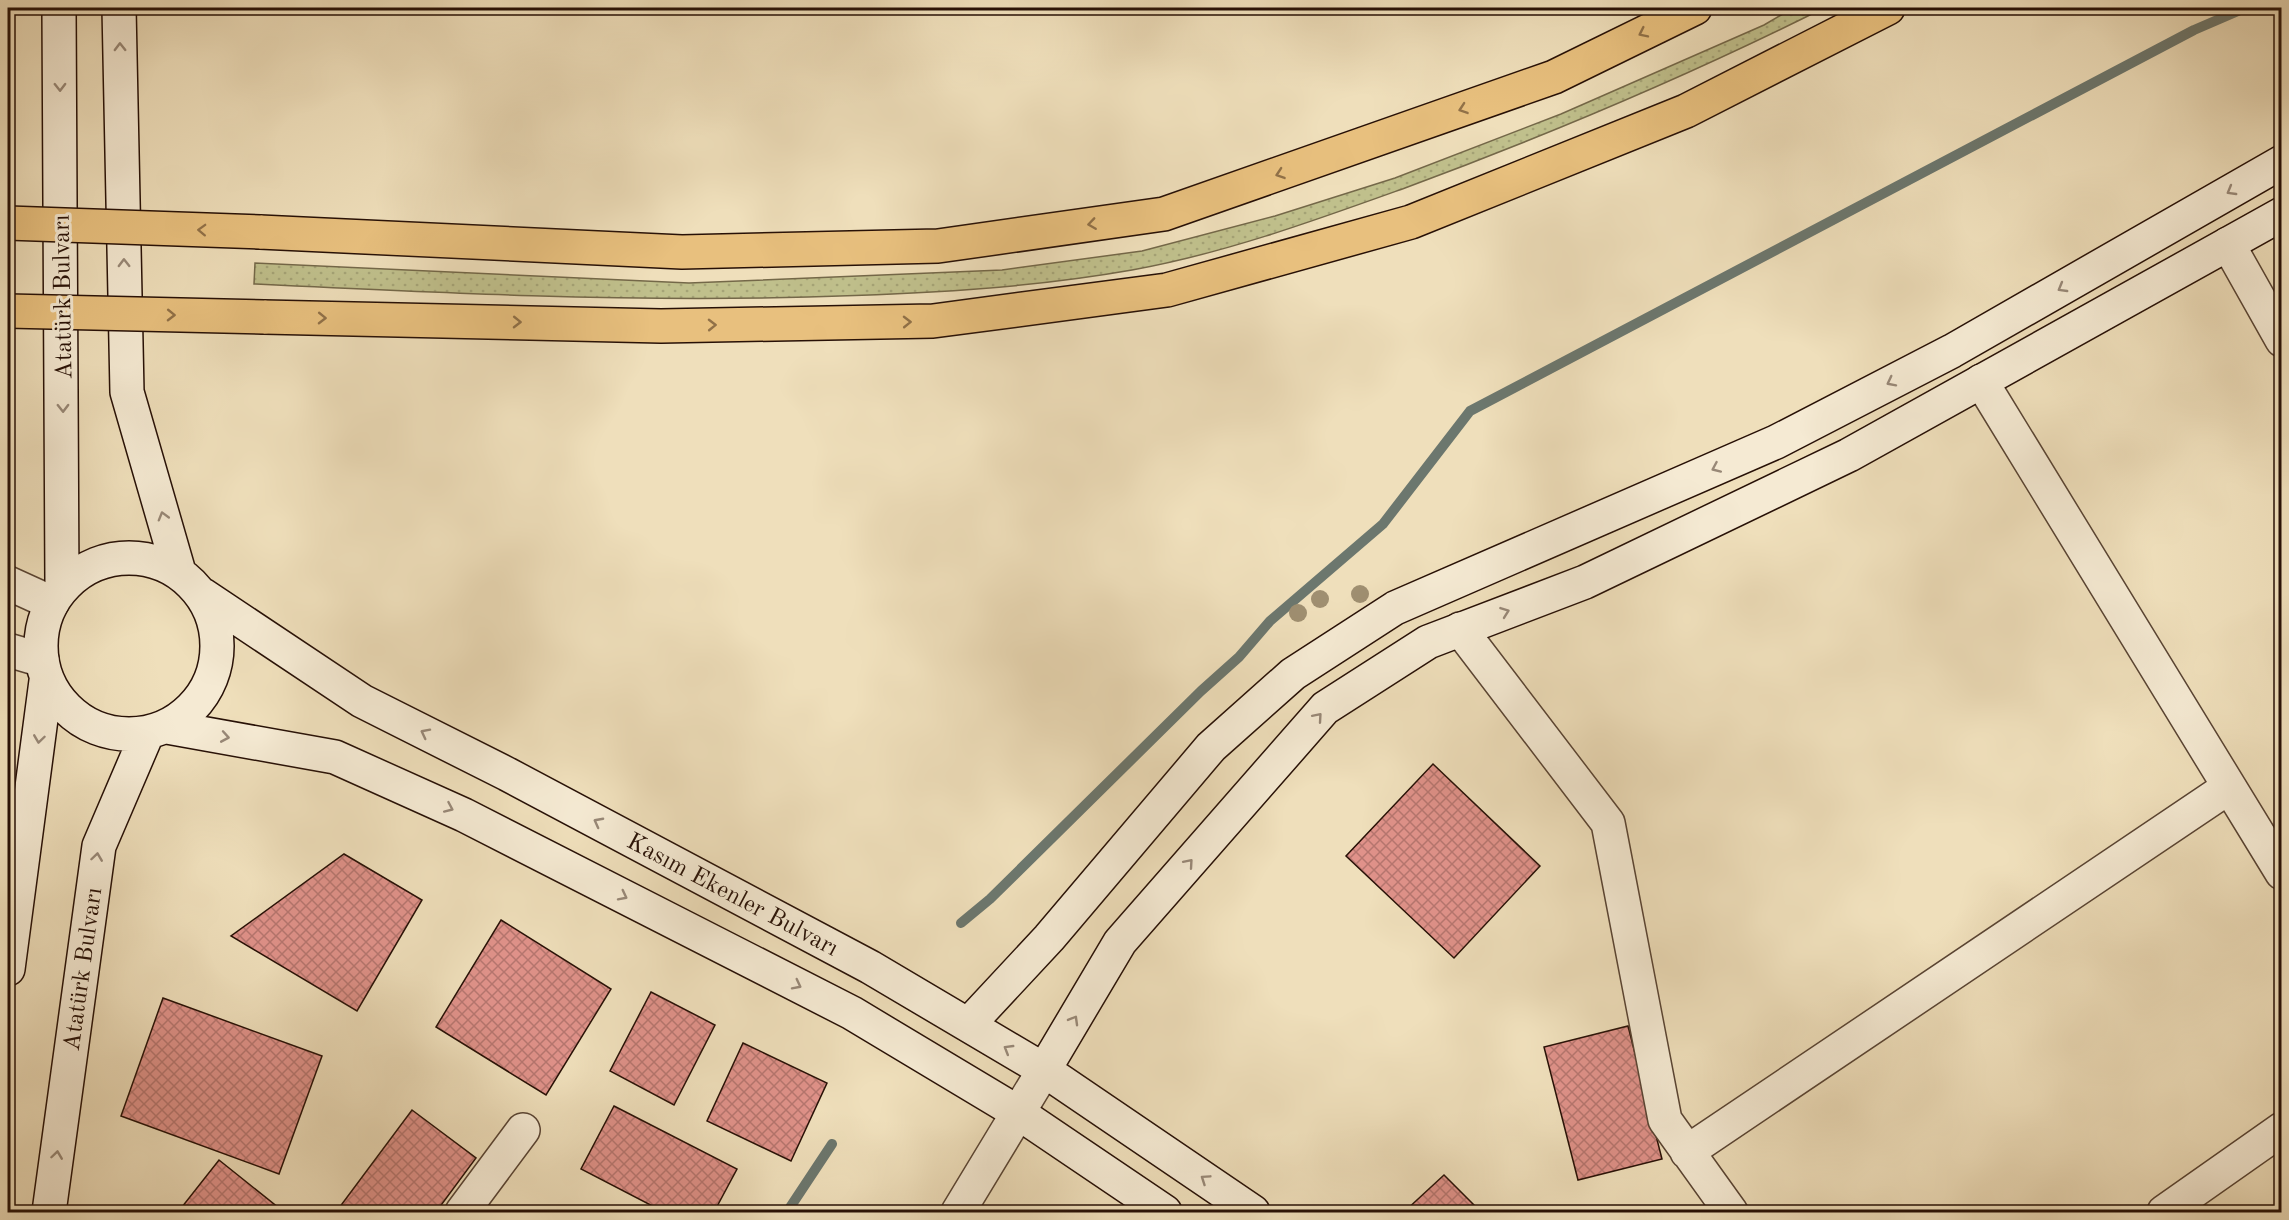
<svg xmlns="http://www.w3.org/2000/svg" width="2289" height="1220" font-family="'Old Standard TT',serif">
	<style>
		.grass { fill: url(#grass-dots); stroke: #746849; stroke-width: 1.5 }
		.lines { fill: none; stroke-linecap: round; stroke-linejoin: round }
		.stream { stroke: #6c776e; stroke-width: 10 }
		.building { fill: url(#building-cross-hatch); stroke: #271006; stroke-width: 1.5 }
		.street-casing { stroke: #594433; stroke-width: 36 }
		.secondary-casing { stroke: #271006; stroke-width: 36 }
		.highway-casing { stroke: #271006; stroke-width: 36 }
		.street { stroke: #f5ead3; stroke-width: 33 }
		.secondary { stroke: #f5ead3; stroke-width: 33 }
		.highway { stroke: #e8c07e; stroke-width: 33 }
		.highway-bridge-casing { stroke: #271006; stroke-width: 36; stroke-linecap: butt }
		.highway-bridge { stroke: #e8c07e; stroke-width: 33 }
		.tree { fill: #9f8f71 }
		.oneway { stroke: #917148 }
		.oneway2 { stroke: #988877 }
		.labels { text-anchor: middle; stroke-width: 6; stroke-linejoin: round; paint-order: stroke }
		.street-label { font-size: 24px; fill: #271006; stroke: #f5ead3 }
	</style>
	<defs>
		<pattern id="grass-dots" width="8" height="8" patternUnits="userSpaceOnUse" patternTransform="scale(1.5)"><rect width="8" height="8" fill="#c0c08c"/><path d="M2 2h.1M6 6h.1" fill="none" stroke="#a5a477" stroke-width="1.8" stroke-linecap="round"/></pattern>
		<pattern id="building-cross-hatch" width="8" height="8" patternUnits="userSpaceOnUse" patternTransform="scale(1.5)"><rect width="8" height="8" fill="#e0928a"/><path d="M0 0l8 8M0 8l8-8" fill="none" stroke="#b6766f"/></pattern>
	</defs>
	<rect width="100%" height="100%" fill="#efdfbb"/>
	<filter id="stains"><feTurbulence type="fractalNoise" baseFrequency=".00333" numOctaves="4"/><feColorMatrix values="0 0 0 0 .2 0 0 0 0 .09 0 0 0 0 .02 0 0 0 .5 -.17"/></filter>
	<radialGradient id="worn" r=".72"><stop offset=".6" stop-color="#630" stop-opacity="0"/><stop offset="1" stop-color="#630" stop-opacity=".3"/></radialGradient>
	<path class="grass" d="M1793,8H1824C1688,76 1548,135 1405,188C1316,220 1226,253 1132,270C1024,289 917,294 808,297C623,302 439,293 254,284L255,263L689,283L1002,270L1142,251L1275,216L1395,178L1561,114L1764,25Z"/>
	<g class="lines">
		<path class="stream" d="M961,923L990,899L1201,691L1239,657L1270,621L1383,524L1470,411L2194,30L2245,8
			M787,1212L832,1144"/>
	</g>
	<path class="building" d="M1433,764L1540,866L1454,958L1346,856Z
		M344,854L422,900L357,1011L231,936Z
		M501,920L611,989L546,1095L436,1027Z
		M651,992L715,1025L674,1105L610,1071Z
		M163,998L322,1056L279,1174L121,1116Z
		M1628,1026L1662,1159L1578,1180L1544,1047Z
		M743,1043L827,1083L791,1161L707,1121Z
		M614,1106L737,1169L714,1212H664L581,1169Z
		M412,1110L476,1158L436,1212H336Z
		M219,1160L284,1212H178Z
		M1444,1175L1481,1212H1404Z"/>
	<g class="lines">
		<g class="street-casing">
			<path id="street" d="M2228,244L2282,340
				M1981,381L2282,873
				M8,583L52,603
				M1460,629L1608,823L1665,1120L1731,1212
				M8,650L42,660
				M1687,1152L2229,787
				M462,1212L523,1130
				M958,1212L1044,1070
				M2164,1212L2282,1129"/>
		</g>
		<g class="secondary-casing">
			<path id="secondary" d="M59,8L62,586
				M119,8L127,392L179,572
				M41 646a88 88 0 1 1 176 0a88 88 0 1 1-176 0Z
				M203,595L362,701L507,774L870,967L1044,1070L1253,1212
				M167,727L335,757L464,815L852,1013L1017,1112L1165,1212
				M8,969L46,681
				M968,1025L1049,938L1211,747L1293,674L1395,608L1776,442L1952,351L2282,162
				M1044,1070L1120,942L1325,708L1428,642L1585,582L1849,455L2282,214
				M49,1212L99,846L147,734"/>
		</g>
		<g class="highway-casing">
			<path id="highway" d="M260,232L682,252L938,246L1164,214L1554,77L1695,8
				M264,317L661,326L933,321L1167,290L1411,222L1686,111L1888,8"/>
		</g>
		<use href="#street" class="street"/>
		<use href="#secondary" class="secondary"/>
		<use href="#highway" class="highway"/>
		<g class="highway-bridge-casing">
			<path id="highway-bridge" d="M8,223L260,232
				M8,311L264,317"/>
		</g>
		<use href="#highway-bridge" class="highway-bridge"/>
	</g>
	<g class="tree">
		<circle cx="1360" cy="594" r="9"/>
		<circle cx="1320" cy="599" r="9"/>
		<circle cx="1298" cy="613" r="9"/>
	</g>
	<defs><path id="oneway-chevron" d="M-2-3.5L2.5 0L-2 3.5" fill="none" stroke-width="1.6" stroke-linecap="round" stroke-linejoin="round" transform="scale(1.5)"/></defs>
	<g class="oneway">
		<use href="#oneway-chevron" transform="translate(1643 33) rotate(154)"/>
		<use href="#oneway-chevron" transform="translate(1463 109) rotate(161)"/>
		<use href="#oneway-chevron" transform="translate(1280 174) rotate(161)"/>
		<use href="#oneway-chevron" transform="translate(1092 224) rotate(172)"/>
		<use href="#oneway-chevron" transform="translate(202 230) rotate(-178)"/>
		<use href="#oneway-chevron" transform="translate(171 315) rotate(1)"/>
		<use href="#oneway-chevron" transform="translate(322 318) rotate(1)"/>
		<use href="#oneway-chevron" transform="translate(517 322) rotate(1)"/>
		<use href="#oneway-chevron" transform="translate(907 322) rotate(-1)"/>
		<use href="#oneway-chevron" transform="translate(712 325) rotate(-1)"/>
	</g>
	<g class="oneway2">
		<use href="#oneway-chevron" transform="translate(120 47) rotate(-91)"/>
		<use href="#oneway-chevron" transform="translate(60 87) rotate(89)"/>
		<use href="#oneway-chevron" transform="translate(2231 191) rotate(150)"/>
		<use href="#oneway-chevron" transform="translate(124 263) rotate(-91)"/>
		<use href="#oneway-chevron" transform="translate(2062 288) rotate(150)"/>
		<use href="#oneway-chevron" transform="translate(1891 382) rotate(153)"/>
		<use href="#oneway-chevron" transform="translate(63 408) rotate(89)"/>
		<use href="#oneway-chevron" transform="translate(1716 468) rotate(156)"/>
		<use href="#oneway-chevron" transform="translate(163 516) rotate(-106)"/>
		<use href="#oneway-chevron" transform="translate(1505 612) rotate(-20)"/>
		<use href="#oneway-chevron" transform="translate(1318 717) rotate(-49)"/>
		<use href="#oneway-chevron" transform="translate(425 733) rotate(-153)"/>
		<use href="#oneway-chevron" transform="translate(225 737) rotate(10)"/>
		<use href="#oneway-chevron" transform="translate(39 739) rotate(98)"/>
		<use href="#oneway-chevron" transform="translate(449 808) rotate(24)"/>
		<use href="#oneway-chevron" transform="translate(598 822) rotate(-152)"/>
		<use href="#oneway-chevron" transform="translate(97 857) rotate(-82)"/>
		<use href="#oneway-chevron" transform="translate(1189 863) rotate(-49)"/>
		<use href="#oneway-chevron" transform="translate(623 896) rotate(27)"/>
		<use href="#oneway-chevron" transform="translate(797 985) rotate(27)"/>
		<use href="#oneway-chevron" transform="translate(1074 1020) rotate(-60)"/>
		<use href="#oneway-chevron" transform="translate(1008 1049) rotate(-149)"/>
		<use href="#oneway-chevron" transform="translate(57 1155) rotate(-82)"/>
		<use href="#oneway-chevron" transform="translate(1205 1179) rotate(-146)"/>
	</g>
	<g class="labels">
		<g class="street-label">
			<text transform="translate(62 297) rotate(-91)" y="8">Atatürk Bulvarı</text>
			<text transform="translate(733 894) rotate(28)" y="8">Kasım Ekenler Bulvarı</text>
			<text transform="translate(82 969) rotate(-82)" y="8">Atatürk Bulvarı</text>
		</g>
	</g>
	<rect width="2289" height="1220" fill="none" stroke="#efdfbb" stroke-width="30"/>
	<rect x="9" y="9" width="2271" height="1202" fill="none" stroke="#271006" stroke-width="3"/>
	<rect x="15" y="15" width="2259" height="1190" fill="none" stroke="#271006" stroke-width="1.5"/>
	<rect width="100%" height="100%" filter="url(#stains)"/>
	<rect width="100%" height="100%" fill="url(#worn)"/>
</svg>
